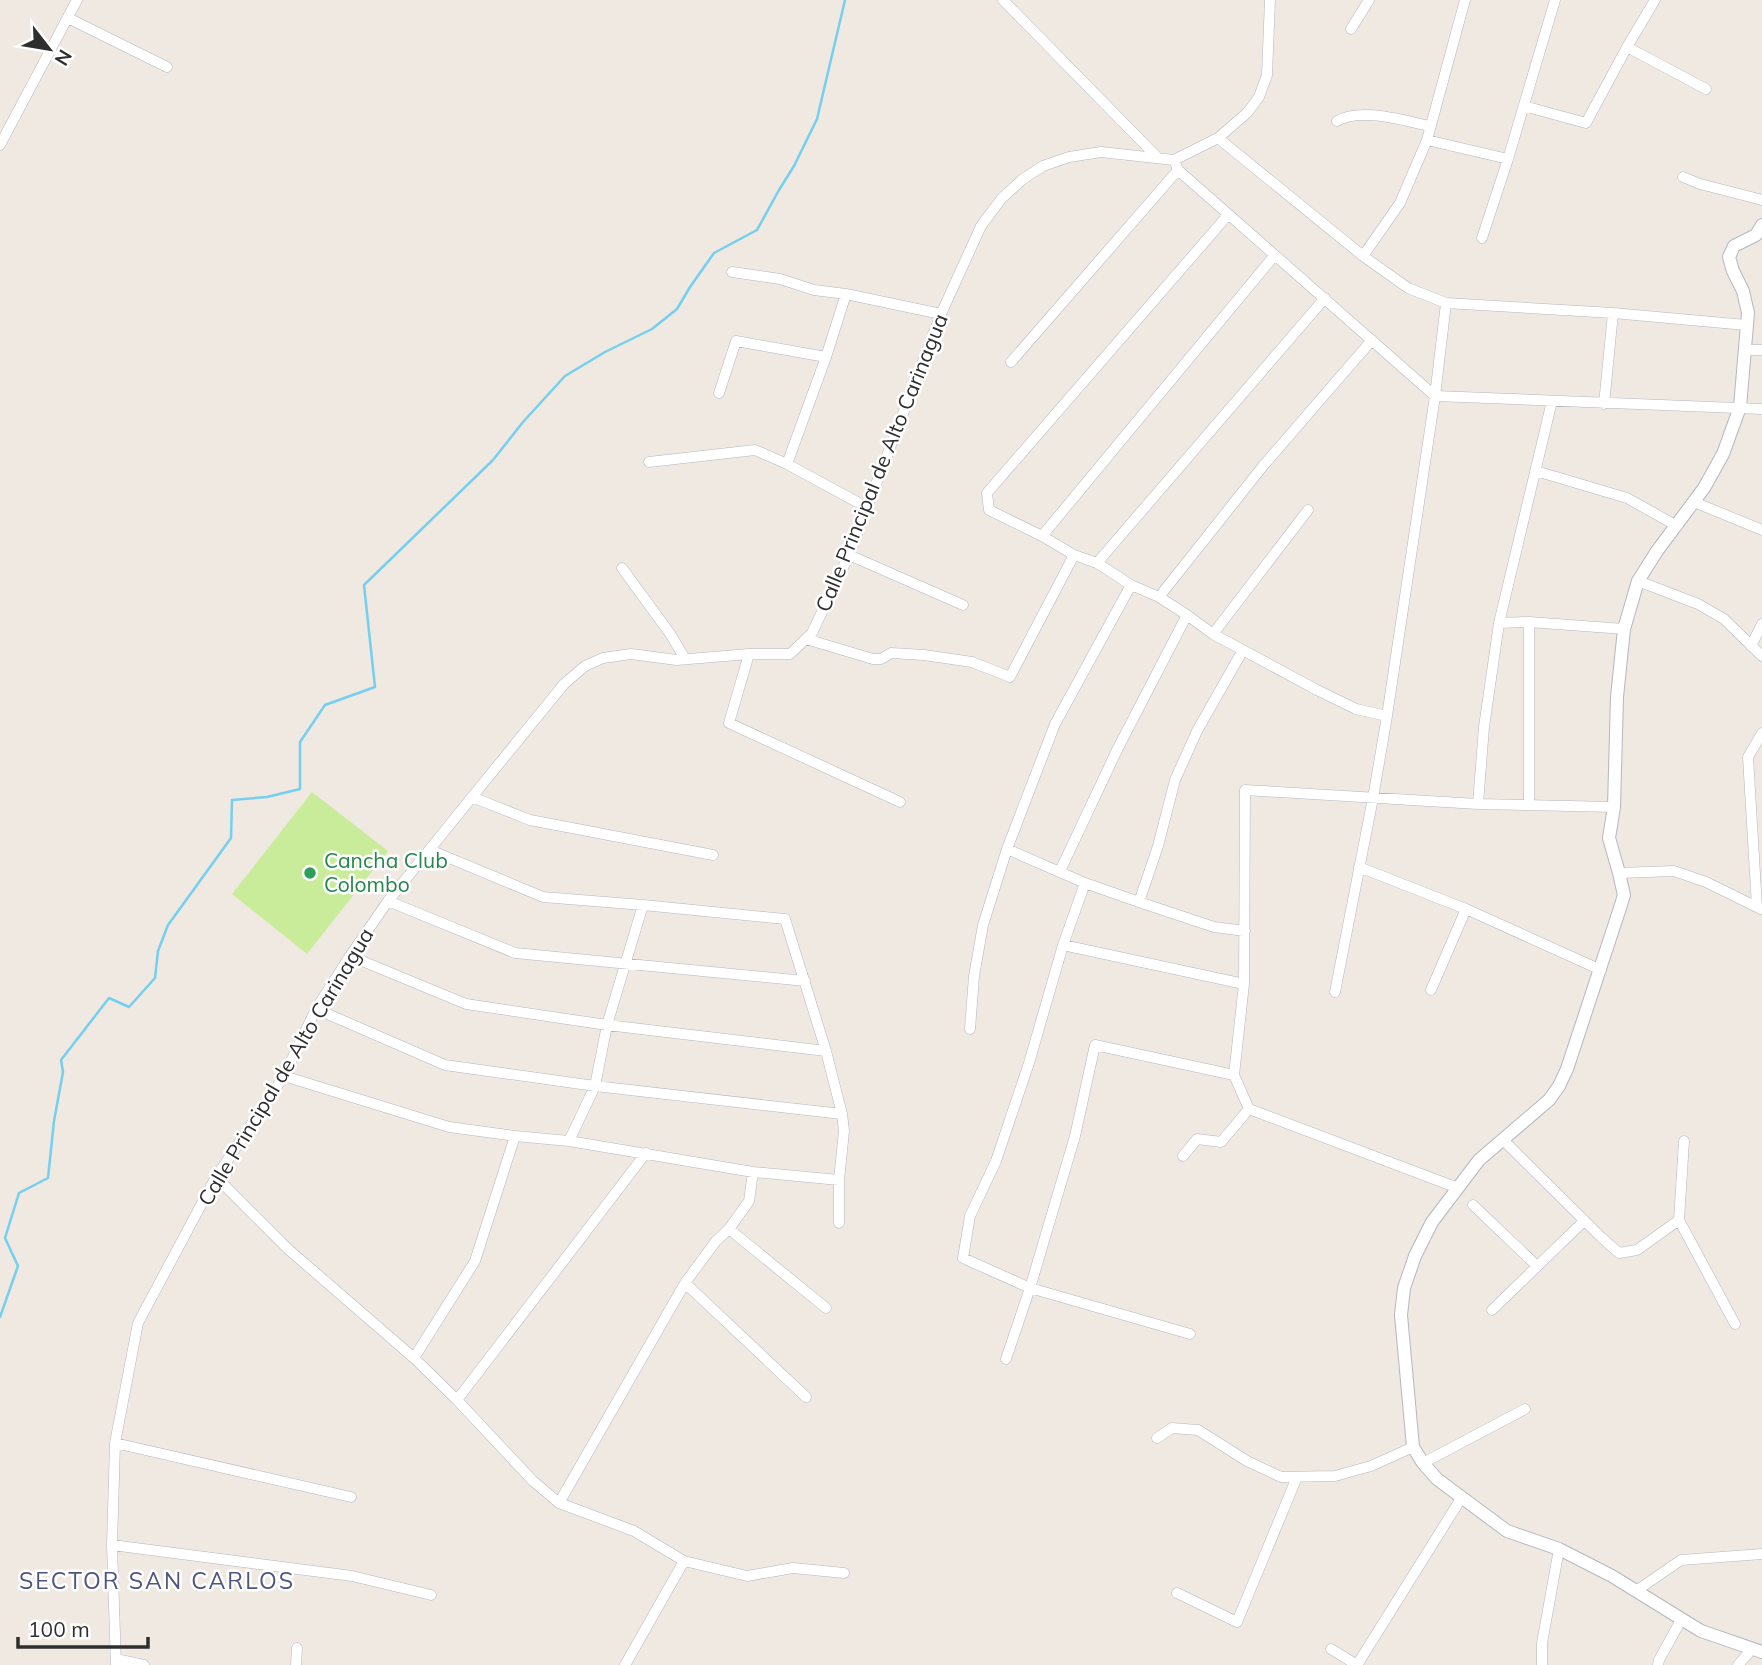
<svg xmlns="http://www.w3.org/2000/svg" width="1762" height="1665" font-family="Mulish,sans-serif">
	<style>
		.pitch { fill: #c9ec9a }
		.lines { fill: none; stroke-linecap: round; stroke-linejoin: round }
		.stream { stroke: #75cff0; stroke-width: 2.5 }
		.street-casing { stroke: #b4b7c1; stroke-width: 11 }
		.secondary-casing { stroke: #b4b7c1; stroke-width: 14 }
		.street { stroke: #fff; stroke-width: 10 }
		.secondary { stroke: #fff; stroke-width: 12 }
		.leisure-dot { fill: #2e9e5b; stroke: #fff; stroke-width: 2.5 }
		.labels { text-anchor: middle; stroke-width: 5; stroke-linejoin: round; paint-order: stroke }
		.street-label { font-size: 21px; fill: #2e2e2e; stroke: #fff }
		.leisure-label { font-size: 21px; fill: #27864d; stroke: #fff; text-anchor: start }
		.neighbourhood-label { font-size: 23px; letter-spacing: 2px; fill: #4d5680; stroke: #fff }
	</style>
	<rect width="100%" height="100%" fill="#efe9e1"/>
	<path class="pitch" d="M312,792L388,851L307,954L232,894Z"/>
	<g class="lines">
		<path class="stream" d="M0,1317L18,1266L5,1238L19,1193L48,1178L54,1121L63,1072L61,1060L109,998L129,1007L155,978L158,951L168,925L231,838L232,800L267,797L300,789V742L325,705L375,687L364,585L493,460L523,422L565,376L605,352L652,329L677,309L690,287L714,253L757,230L779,190L794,166L817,119L845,0"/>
		<g class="street-casing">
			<path id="street" d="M1003,0L1157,157
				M68,18L167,67
				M1351,29L1369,0
				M1627,47L1706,89
				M1524,106L1586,123L1627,47L1655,0
				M1337,121C1361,107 1404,121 1431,126
				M1218,138L1363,256L1408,288L1446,303L1613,313L1746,325
				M1427,140L1508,159
				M0,145L77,0
				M1174,160L1178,170L1435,396L1762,409
				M1683,177L1700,184L1762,200
				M1228,215L987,493L989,510L1042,536L1074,555L1097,563L1131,585L1159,597L1187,615L1213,634L1317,690L1356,709L1387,716
				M1482,238L1508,159L1555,0
				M1363,256L1400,203L1427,140L1465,0
				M732,272L780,279L814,290L846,294
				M1744,350H1762
				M1011,362L1178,170
				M719,393L736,341L826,357
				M1604,404L1613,313
				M649,462L755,450L787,464
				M1536,471L1627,498L1677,526
				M1694,502L1762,530
				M868,508L787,464L826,357L846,294L941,314
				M1042,536L1274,256
				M849,555L963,605
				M1097,563L1325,298
				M622,568L671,635L685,659
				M1638,581L1698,604L1724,619L1762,656
				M1159,597L1263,466L1372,340
				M1499,623L1529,622L1624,629
				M1213,634L1308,510
				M806,639L873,659H881L891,653L924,655L972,662L1010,677L1074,555
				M1751,646L1762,624
				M749,654L729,723L900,802
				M472,797L530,820L713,855
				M1478,804L1484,727L1499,623L1552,401
				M1529,805V622
				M1007,849L1085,883L1139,902L1214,927L1245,931
				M430,850L543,897L643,905L607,1025L595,1086L569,1141
				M1359,867L1466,909L1601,970
				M1060,871L1118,748L1187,615
				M1619,873L1674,871L1706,882L1761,909
				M1085,883L1063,945L1029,1063L996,1161L970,1216L963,1258L1030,1288L1190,1334
				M388,901L515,953L805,981
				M1139,902L1158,846L1175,780L1197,731L1243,650
				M643,905L785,919L826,1051L842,1114L844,1131L839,1180V1223
				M1757,907L1748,757L1762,733
				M1063,945L1244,984
				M350,956L466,1004L607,1025L826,1051
				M1431,990L1466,909
				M1335,992L1373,798L1387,716L1435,396L1446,303
				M316,1009L445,1065L595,1086L842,1114
				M970,1029L974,976L983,925L1007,849L1055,724L1131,585
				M284,1076L449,1127L515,1136L569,1141L753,1172L839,1180
				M1503,1140L1602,1238L1619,1253L1637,1250L1679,1220L1735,1324
				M1183,1156L1197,1139L1221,1142L1249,1109
				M216,1177L288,1249L414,1358L457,1400L533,1481L559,1503L634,1531L684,1561L625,1665
				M1458,1188L1249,1109L1234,1075L1244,984L1245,790L1478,804L1614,807
				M1473,1205L1537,1266
				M1679,1220L1684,1141
				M729,1229L826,1308
				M685,1283L806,1397
				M1492,1310L1584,1221
				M414,1358L475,1261L515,1136
				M1006,1359L1030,1288L1075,1136L1095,1045L1234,1075
				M457,1400L646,1153
				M1157,1438L1172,1428L1198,1430L1247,1461L1281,1477L1335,1476L1371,1466L1413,1447
				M115,1443L351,1497
				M1423,1463L1525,1409
				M559,1503L685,1283L716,1241L729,1229L749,1201L753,1172
				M112,1545L352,1576L431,1595
				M684,1561L747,1576L793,1568L844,1573
				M1636,1591L1681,1560L1762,1554
				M1177,1593L1237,1622L1297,1477
				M1331,1649L1357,1665L1462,1497
				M116,1659L144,1665
				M116,1665L112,1545L115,1443L138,1323L216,1177L284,1076L316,1009L350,956L388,901L472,797L564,684L585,666L603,658L631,654L677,660L749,654H790L812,633L849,555L941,314L981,226L1002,198L1023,179L1043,166L1069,157L1101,152L1174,160L1218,138L1247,113L1259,97L1267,75L1270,0
				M296,1665L297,1648
				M1542,1665V1643L1559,1549
				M1658,1665L1659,1660L1681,1620
				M1738,1665L1752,1649"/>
		</g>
		<g class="secondary-casing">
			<path id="secondary" d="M1762,225L1756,235L1734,246L1729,257L1733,271L1743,291L1748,313L1740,407L1723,454L1704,488L1657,551L1638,581L1624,629L1617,697L1614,807L1609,838L1619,873L1624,895L1620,908L1567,1069L1559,1086L1549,1100L1479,1160L1432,1222L1415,1256L1404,1288L1401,1315L1413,1447L1423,1463L1437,1479L1507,1531L1559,1549L1612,1576L1701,1631L1762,1652"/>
		</g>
		<use href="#street" class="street"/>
		<use href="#secondary" class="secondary"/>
	</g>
	<circle class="leisure-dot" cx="310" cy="873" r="7"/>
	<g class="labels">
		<g class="street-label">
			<text transform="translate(882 463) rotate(-68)" y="7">Calle Principal de Alto Carinagua</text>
			<text transform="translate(286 1067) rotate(-59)" y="7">Calle Principal de Alto Carinagua</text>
		</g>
		<g class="leisure-label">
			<text x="324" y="868">Cancha Club<tspan x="324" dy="24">Colombo</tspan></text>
		</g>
		<g class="neighbourhood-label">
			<text x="157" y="1589">SECTOR SAN CARLOS</text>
		</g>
	</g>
	<g transform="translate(49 49) rotate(121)" stroke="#ffffff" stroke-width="5" paint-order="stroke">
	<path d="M0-5L12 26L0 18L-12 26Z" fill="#2e2e2e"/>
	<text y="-10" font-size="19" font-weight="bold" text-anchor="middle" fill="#2e2e2e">N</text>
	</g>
	<path d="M18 1637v10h130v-10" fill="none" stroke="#2e2e2e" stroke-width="3.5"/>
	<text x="28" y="1637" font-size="21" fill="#2e2e2e" stroke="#ffffff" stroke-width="5" paint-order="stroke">100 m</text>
</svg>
